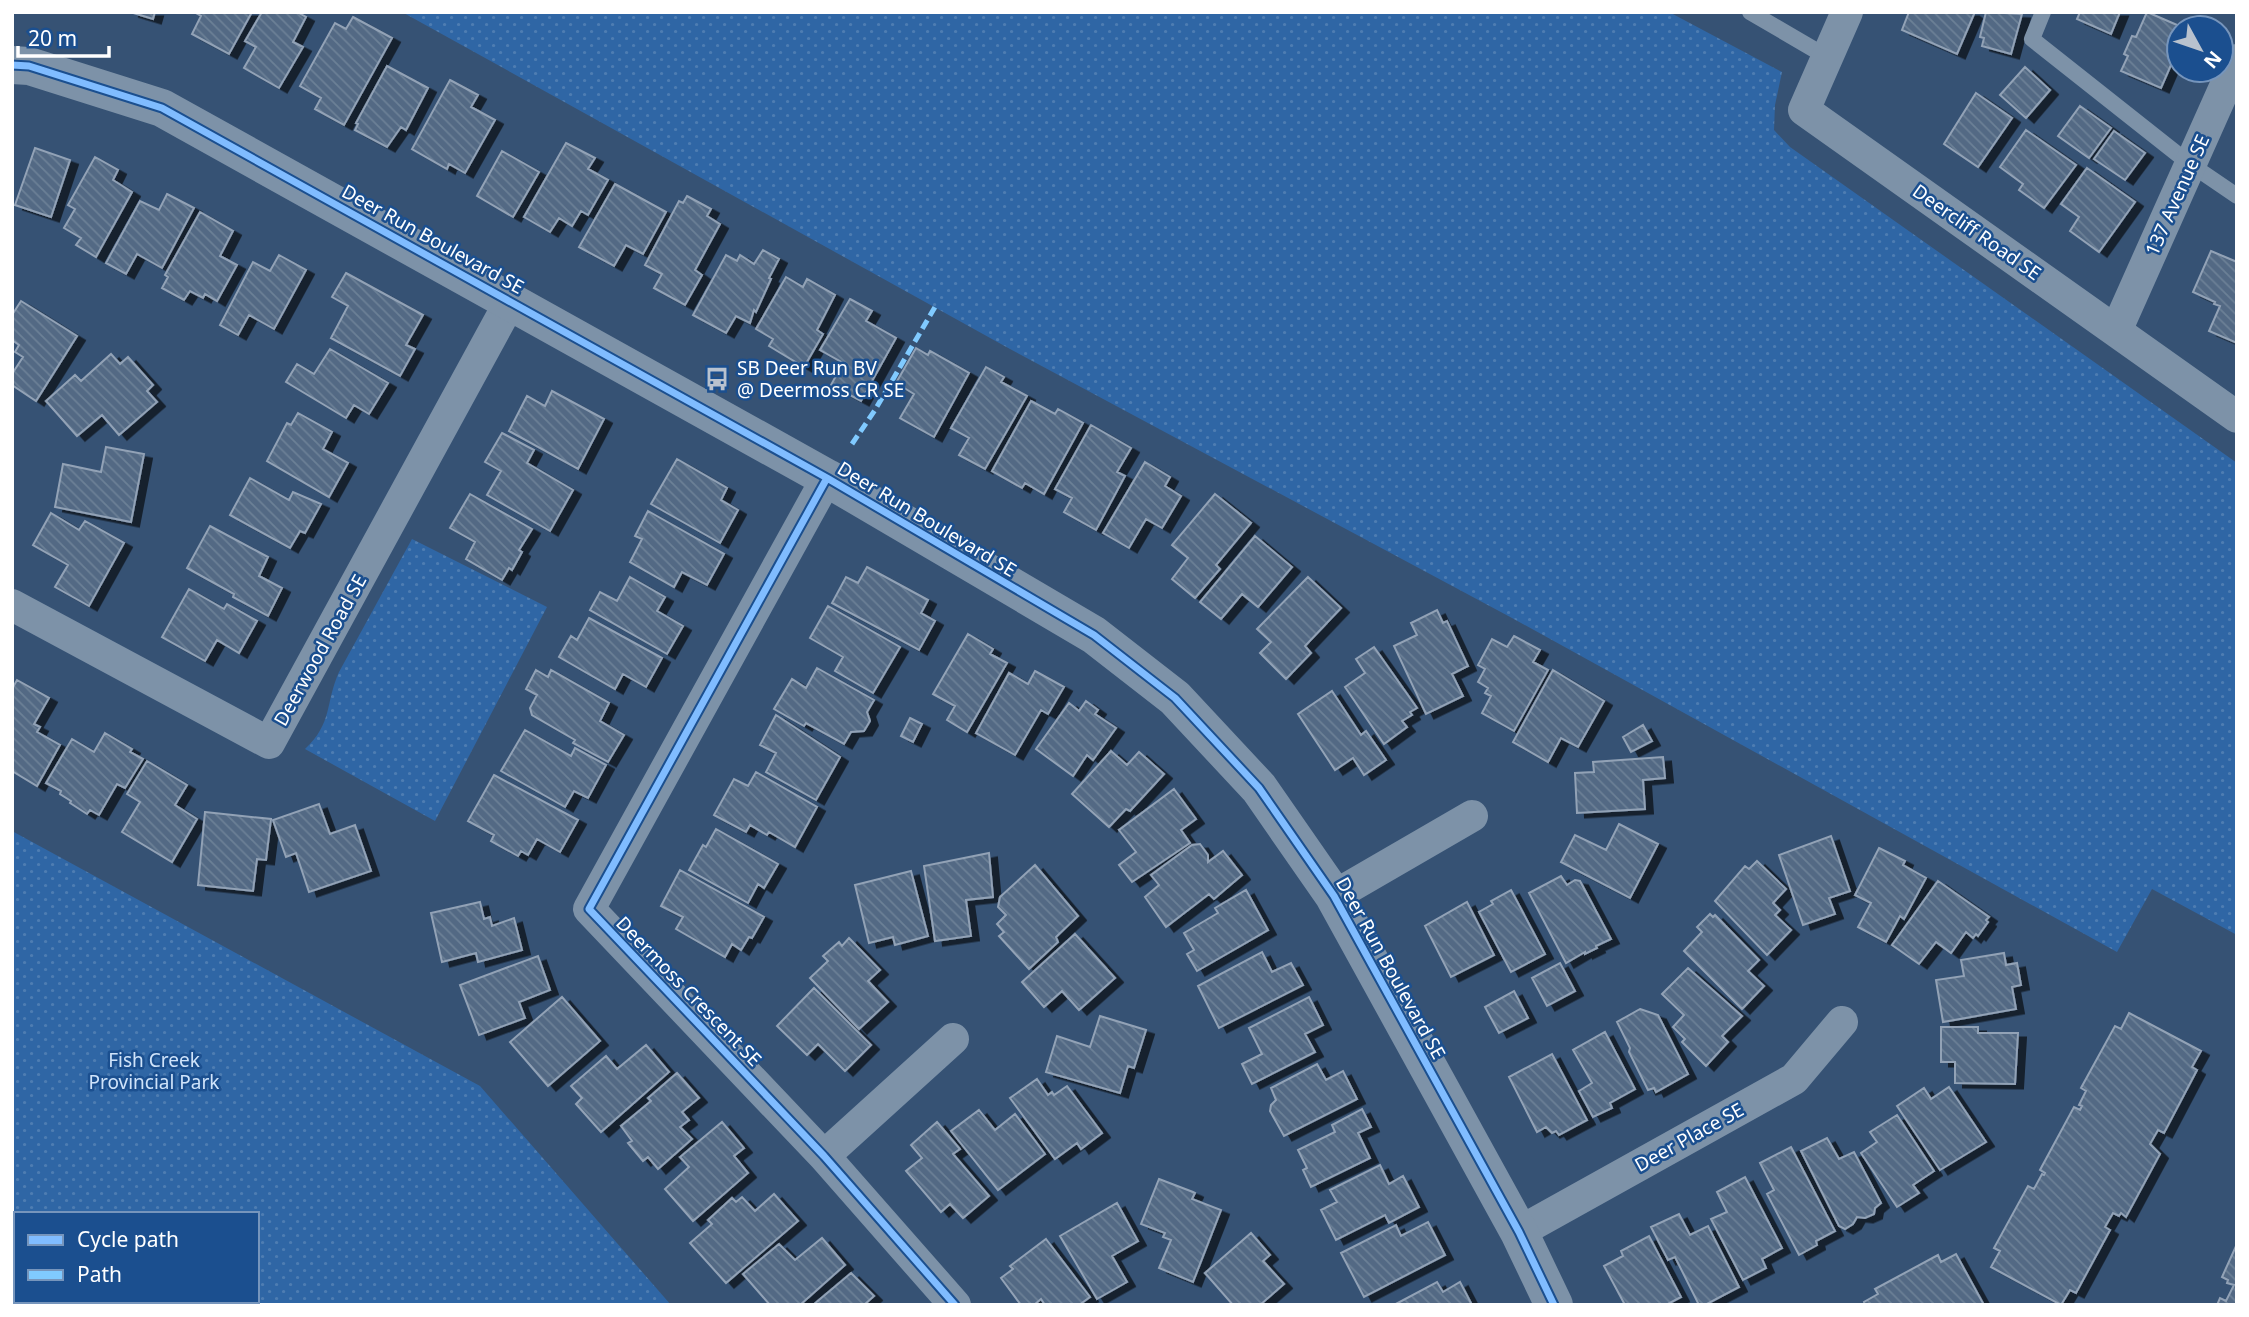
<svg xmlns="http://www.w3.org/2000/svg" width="2249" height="1317" font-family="'Noto Sans',sans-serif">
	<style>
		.park { fill: url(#park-dots); fill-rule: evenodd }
		.building { fill: url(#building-back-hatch); stroke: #92a2b6; stroke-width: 2; filter: url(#shadow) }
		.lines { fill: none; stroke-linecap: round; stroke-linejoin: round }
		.service { stroke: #7d92a8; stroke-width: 16 }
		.minor { stroke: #7d92a8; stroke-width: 32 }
		.tertiary { stroke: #7d92a8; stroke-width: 38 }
		.quiet { stroke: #80caff; stroke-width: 5; stroke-dasharray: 10 5; stroke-linecap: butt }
		.cycleway-casing { stroke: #1b4f8f; stroke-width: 11 }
		.cycleway { stroke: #80bcff; stroke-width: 7 }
		.labels { text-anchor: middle; stroke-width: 5; stroke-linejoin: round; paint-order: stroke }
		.street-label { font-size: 19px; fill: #fff; stroke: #1b4f8f }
		.poi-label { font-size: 19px; fill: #fff; stroke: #1b4f8f; text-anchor: start }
		.park-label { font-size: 19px; fill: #cfe3fa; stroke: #1b4f8f }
	</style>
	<defs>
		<pattern id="park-dots" width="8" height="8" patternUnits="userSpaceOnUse" patternTransform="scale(1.75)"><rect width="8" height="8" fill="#2f66a5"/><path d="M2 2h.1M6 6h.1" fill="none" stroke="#4e7db2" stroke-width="1.8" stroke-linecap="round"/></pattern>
		<pattern id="building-back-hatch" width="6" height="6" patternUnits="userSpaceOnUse" patternTransform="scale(1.75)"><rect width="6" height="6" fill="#526984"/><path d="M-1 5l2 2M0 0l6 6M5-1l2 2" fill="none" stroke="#6c8096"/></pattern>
		<filter id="shadow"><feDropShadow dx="8" dy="4.5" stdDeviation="0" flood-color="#0009"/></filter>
	</defs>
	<rect width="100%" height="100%" fill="#365274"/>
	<path class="park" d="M402,12H1669L1782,72L1775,105L1774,130L1790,147L2237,463V935L2152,889L2117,952L1512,618L1010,349Z
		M412,539L547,607L435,821L305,749C333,723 325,703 339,672Z
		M12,831L480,1086L671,1305H12ZM16,1214H257V1301H16Z"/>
	<path class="building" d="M130,12H155L153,19Z
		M194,12H252L229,54L192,34L201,16Z
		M262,12H297L306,17L293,42L303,47L279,88L244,68L256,47L245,41Z
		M1909,12H1971L1974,14L1957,54L1902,30Z
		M1986,12L2022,14L2011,54L1982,46L1984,38L1980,37Z
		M2080,12H2120L2111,34L2077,19Z
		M2147,12L2184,28H2179V55L2177,59L2174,58L2161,88L2121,71L2128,56L2124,54L2132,36L2136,37Z
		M353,17L392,38L344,125L315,109L321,98L300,86L335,23L346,29Z
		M387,66L428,88L406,130L401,127L387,147L355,130L358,124L356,123Z
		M2025,67L2050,90L2026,118L2000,95Z
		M450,80L478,95L471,107L495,120L465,173L449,164L447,169L412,149Z
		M1976,93L2012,118L1978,167L1944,144Z
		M2080,106L2111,128L2089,158L2058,136Z
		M2026,130L2076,165L2044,208L2019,190L2023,184L2000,167Z
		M2114,131L2145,153L2125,180L2094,159Z
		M566,143L595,158L588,169L608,180L588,215L581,211L572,226L559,218L550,232L524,217Z
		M35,148L70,160L51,217L15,205Z
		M502,151L539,172L513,217L477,196Z
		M95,157L118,170L113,180L132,192L96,257L76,245L81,238L64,228L75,209L68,205Z
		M2087,168L2135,202L2099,252L2070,231L2079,217L2061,204Z
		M615,184L666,212L643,254L626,245L614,266L579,247Z
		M167,194L194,208L162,268L137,254L126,274L106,263L140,201L159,210Z
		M687,196L711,209L707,216L720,224L695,270L702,275L685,305L654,288L662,274L645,265L679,201L683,203Z
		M200,212L233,231L220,256L237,265L217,301L205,294L203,298L190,291L184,300L162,288L168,277L165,275Z
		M763,250L779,259L769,278L771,279L756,312L754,310L750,323L736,316L726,333L693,315L726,255L737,261L740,255L754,264Z
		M2211,251L2237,262V343L2209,331L2220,306L2214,304L2215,302L2193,292Z
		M279,255L306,270L274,329L249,315L238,335L220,325L253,262L270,271Z
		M346,273L423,315L406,345L415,349L400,376L331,338L348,306L332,297Z
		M786,277L803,287L807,279L835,295L817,330L823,334L804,367L769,346L773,339L756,329Z
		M850,299L872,311L866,321L896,338L861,401L831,385L843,363L820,350Z
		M21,301L77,336L36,401L12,385V374L23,357L15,352L19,345L12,340V315Z
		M916,348L928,355L930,351L969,373L934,437L900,418L914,394L896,383Z
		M330,349L388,383L369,414L354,405L346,418L286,382L297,364L314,374Z
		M111,354L120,364L128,357L153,385L147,391L157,402L119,435L102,415L77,436L46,401L75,375L81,381Z
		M986,367L1004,377L1001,382L1027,396L985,469L959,455L969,438L951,428Z
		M552,391L604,419L578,469L509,431L527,396L545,406Z
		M1031,401L1055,414L1058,409L1083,423L1044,494L1025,483L1022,488L992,471Z
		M298,413L332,432L323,449L348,463L329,497L267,461L287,423L291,425Z
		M1091,425L1131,448L1117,472L1125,476L1096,530L1064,512L1072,498L1055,489Z
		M502,433L534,450L527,463L573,490L550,531L487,495L501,471L485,462Z
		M106,447L144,454L131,522L55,507L63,464L101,472Z
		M677,459L727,488L721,500L738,510L720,543L651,504Z
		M1145,462L1170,477L1165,486L1181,496L1162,528L1146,519L1129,548L1103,533Z
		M250,478L289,500L293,492L321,504L305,533L300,531L290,548L230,515Z
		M470,494L532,529L519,550L522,552L512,570L509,568L502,580L466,559L475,542L450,528Z
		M1215,494L1251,523L1216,565L1220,569L1195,598L1172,579L1188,558L1172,545Z
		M648,511L724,554L707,585L682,572L674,587L630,562L642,539L635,536Z
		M51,513L79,530L85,521L124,543L89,606L55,587L68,565L33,545Z
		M210,526L268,557L259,576L282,588L268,616L233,597L234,594L187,568Z
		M1255,536L1292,567L1258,607L1242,594L1221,619L1200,602Z
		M867,567L928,600L921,613L935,621L919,650L832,603L846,577L858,583Z
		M630,577L665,597L657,611L683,626L667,654L590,610L600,592L617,601Z
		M1308,577L1341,608L1305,646L1311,653L1286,679L1260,653L1271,642L1257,629Z
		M189,589L224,609L227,604L257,621L239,653L217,640L205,661L162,637Z
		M828,606L900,647L873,693L835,671L843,657L810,638Z
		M1437,610L1443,623L1447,621L1468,666L1452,674L1463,696L1426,714L1394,646L1417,635L1411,623Z
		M589,618L662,658L646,687L623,674L615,689L559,657L571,636L577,640Z
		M968,634L993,649L990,654L1007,663L967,732L947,720L955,706L933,694Z
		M1514,636L1540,650L1533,662L1548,670L1514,731L1482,713L1491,696L1485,693L1488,688L1478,682L1485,669L1478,665L1492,639L1507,647Z
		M1374,647L1417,708L1410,712L1412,715L1402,721L1407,727L1384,744L1345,687L1365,673L1356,659Z
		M817,668L874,700L867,712L870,721L864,731L851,732L844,744L806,723L804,726L774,709L792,679L806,688Z
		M536,670L548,677L551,670L609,703L600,721L624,735L608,762L573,743L575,740L532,715L530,708L537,695L526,689Z
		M1553,670L1604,701L1578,747L1561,738L1548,762L1513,742Z
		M1035,671L1064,687L1048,714L1041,710L1015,755L976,733L1009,673L1028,684Z
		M17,680L49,698L34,724L40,727L37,732L60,745L37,786L12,771V689Z
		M1332,691L1361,735L1366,731L1386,760L1364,775L1353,758L1335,770L1298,714Z
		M1086,701L1098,710L1095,714L1116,728L1093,760L1087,755L1073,776L1036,749L1069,703L1079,711Z
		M776,715L840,757L816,800L766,772L776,753L760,745Z
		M910,718L922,724L913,742L901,736Z
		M1643,725L1652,741L1631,752L1623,737Z
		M525,730L571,756L575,748L606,765L588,798L574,791L565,807L501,771Z
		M105,733L132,749L130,752L143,759L125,788L117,784L99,815L90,810L87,814L70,803L71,801L60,794L61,791L46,783L72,739L94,752Z
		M1111,751L1127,765L1139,752L1164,774L1130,811L1126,809L1109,827L1072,794Z
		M1663,757L1665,778L1643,780L1645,809L1577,813L1575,773L1594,772L1593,762Z
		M147,761L187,785L175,805L197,819L172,862L122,832L140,802L127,794Z
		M756,772L817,807L795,847L769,832L767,835L750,825L746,832L714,815L734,779L748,786Z
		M494,775L578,820L560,852L537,839L528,855L521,851L518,856L491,841L494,835L468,821Z
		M1174,789L1196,819L1181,830L1190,843L1132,882L1119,865L1136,852L1119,830Z
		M319,804L330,834L355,825L371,871L309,892L296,853L286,857L273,820Z
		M205,812L271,819L266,860L257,859L253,891L198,885Z
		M1619,824L1658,844L1630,898L1561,862L1575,835L1606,850Z
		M716,829L778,864L764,888L758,884L748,903L689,870L703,845L706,847Z
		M1831,836L1850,891L1829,898L1835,914L1803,925L1779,855Z
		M1200,844L1208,855V862L1223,851L1242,875L1214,899L1209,894L1166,927L1145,897L1159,885L1151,875L1192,845Z
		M1879,848L1905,861L1903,865L1926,878L1904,919L1900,916L1886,942L1858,927L1871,903L1855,895Z
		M989,853L993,897L966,900L971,936L935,941L924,866Z
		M1757,861L1786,889L1773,903L1780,910L1775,915L1791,930L1767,955L1715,901L1745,866L1749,869Z
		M1035,865L1078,916L1056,937L1058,942L1029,969L999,936L1004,932L997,924L1006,915L998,907L1000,897Z
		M680,870L764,917L752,938L749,937L741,950L732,944L725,957L676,929L683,917L661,906Z
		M911,871L928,936L895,945L893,937L869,943L855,885Z
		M1561,876L1567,885L1575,880L1580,881L1611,939L1596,946L1597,948L1585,954V952L1566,963L1529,893Z
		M1938,881L1989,917L1986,920L1988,922L1978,936L1976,934L1973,938L1966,932L1951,953L1936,942L1919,964L1892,945Z
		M1246,890L1268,930L1197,971L1187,954L1194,950L1184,933L1218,913L1215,908Z
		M1511,890L1545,954L1511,972L1479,912L1493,904L1491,901Z
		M480,902L484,919L490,917L492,926L514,918L522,950L478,962L476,953L442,962L431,913Z
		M1467,902L1494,955L1451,977L1425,926Z
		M1710,914L1713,917L1715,915L1759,960L1748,971L1764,986L1742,1009L1684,951L1702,932L1697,927Z
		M1075,934L1115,978L1079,1010L1062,991L1044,1007L1022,982Z
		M849,938L880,970L868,981L888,1002L859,1029L810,978L828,961L823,956L839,942L842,946Z
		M1262,952L1272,972L1291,963L1303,985L1219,1028L1198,986Z
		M2004,953L2006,965L2017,963L2021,985L2012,987L2016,1009L1943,1022L1936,980L1964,976L1961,960Z
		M538,956L550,990L519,1002L525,1018L479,1035L460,985Z
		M1560,963L1575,991L1547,1006L1532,978Z
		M1688,968L1742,1016L1722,1036L1728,1042L1706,1066L1682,1042L1685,1039L1673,1027L1684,1015L1662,994Z
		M814,988L871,1045L845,1071L818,1044L807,1055L777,1026Z
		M1514,991L1528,1018L1499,1033L1485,1007Z
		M562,997L600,1041L548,1086L510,1042Z
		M1309,997L1323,1025L1305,1034L1315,1052L1252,1084L1242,1064L1262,1054L1249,1028Z
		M1640,1009L1658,1015L1688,1074L1656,1092L1654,1088L1648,1090L1629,1052L1630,1048L1617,1022Z
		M2129,1013L2201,1051L2192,1067L2197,1070L2164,1133L2158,1130L2150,1144L2160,1154L2126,1217L2121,1213L2119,1216L2113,1213L2105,1227L2110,1230L2076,1293L2070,1290L2061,1305L1991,1267L2000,1251L1994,1248L2028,1186L2034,1189L2042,1174L2044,1175L2045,1173L2040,1170L2074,1107L2080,1110L2082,1106L2079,1105L2086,1091L2081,1088L2115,1026L2121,1029Z
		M1100,1016L1146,1030L1134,1068L1128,1066L1120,1093L1046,1072L1057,1036L1090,1047Z
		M1941,1027H1978V1033H2018L2015,1084L1955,1083V1062H1941Z
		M1605,1032L1635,1089L1610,1103L1612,1108L1593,1117L1579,1091L1592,1083L1573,1050Z
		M646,1045L669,1072L601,1132L576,1104L582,1098L571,1086L606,1056L617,1069Z
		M1552,1054L1587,1120L1559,1135L1556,1131L1552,1133L1546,1127L1537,1132L1509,1077Z
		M1317,1064L1326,1080L1343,1071L1357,1099L1284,1136L1270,1111L1271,1105L1276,1100L1271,1088Z
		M677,1073L699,1098L682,1112L689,1120L680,1127L692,1139L658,1169L648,1157L643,1161L628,1143L632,1141L621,1126L651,1101L648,1098Z
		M1037,1079L1048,1095L1052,1092L1054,1095L1067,1086L1102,1133L1081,1149L1077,1143L1055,1159L1010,1098Z
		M1949,1087L1986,1142L1940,1170L1897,1106L1924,1088L1931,1099Z
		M1362,1109L1371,1127L1358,1133L1370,1158L1311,1187L1303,1170L1307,1168L1298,1150L1335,1132L1332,1125Z
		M979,1110L995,1130L1015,1114L1045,1154L998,1190L951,1131Z
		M1897,1115L1934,1171L1913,1185L1919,1193L1897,1207L1861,1153L1877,1142L1870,1132Z
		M722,1122L744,1148L734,1156L748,1173L693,1221L665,1189L689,1167L680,1157Z
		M937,1122L960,1149L953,1154L989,1196L963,1218L950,1204L941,1212L906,1171L922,1158L911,1145Z
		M1827,1138L1839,1159L1854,1152L1881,1203L1875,1208L1874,1214L1865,1218L1857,1217L1853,1224L1845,1229L1839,1226L1801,1151Z
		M1791,1147L1835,1231L1816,1241L1817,1245L1799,1255L1767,1194L1774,1190L1760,1163Z
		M1380,1165L1389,1184L1403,1176L1419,1207L1389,1223L1385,1215L1336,1240L1321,1210L1337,1202L1330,1190Z
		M1745,1177L1782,1248L1762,1259L1766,1268L1743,1280L1711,1219L1727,1212L1717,1192Z
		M1159,1179L1193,1192L1195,1193L1192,1199L1221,1210L1193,1282L1159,1268L1171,1240L1163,1237L1165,1233L1141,1224Z
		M774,1194L798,1221L726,1283L690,1243L712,1224L708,1220L732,1198L736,1202L742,1197L755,1211Z
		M1117,1203L1138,1241L1112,1256L1127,1282L1097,1299L1060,1236Z
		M1679,1214L1690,1235L1708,1226L1739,1287L1705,1305H1699L1675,1257L1668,1260L1651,1227Z
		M1428,1222L1445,1255L1364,1297L1341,1253L1396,1225L1401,1236Z
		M1251,1233L1270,1255L1263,1261L1284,1284L1260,1305H1233L1205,1273Z
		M1649,1236L1681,1297L1666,1305H1625L1604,1266L1623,1256L1621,1251Z
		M822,1238L845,1265L800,1305H770L743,1274L779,1244L795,1260Z
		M1046,1239L1090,1297L1079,1305H1045L1041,1299L1034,1305H1021L1001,1278L1013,1269L1010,1266Z
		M2237,1244V1305H2217L2220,1298L2226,1301L2234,1285L2227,1283L2228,1280L2222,1277Z
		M1956,1254L1984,1305H1865L1864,1302L1878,1294L1875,1289L1938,1255L1941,1262Z
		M851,1273L874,1296L864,1305H813Z
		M1437,1282L1443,1292L1460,1282L1472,1305H1394Z"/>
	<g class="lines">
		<path class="service" d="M1750,12L1827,57
			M2043,12L2032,39L2190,164L2237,196"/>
		<path class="minor" d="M1847,12L1804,110L2237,417
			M2116,331L2237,60
			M827,478L589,909L824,1156L955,1305
			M12,605L269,743L511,300
			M1334,896L1472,816
			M824,1156L953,1039
			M1519,1232L1794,1079L1842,1022"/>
		<path class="tertiary" d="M12,65L29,66L162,108L827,478L1094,635L1175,698L1259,788L1334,896L1519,1232L1554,1305"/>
		<path class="quiet" d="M852,444L875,410L935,307"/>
		<g class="cycleway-casing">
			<path id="cycleway" d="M12,65L29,66L162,108L827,478L1094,635L1175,698L1259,788L1334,896L1519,1232L1554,1305
				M827,478L589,909L824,1156L955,1305"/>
		</g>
		<use href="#cycleway" class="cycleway"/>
	</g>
	<defs>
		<g id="bus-bare" transform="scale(1.89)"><path d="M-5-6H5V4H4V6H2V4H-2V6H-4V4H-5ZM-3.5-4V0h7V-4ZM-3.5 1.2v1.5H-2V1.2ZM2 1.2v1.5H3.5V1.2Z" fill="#b9c2ce" stroke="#1b4f8f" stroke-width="2.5" paint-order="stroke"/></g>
	</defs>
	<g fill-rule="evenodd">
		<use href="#bus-bare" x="717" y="379"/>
	</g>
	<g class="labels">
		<g class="street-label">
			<text transform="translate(2177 195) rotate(-66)" y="7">137 Avenue SE</text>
			<text transform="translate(1977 232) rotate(35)" y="7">Deercliff Road SE</text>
			<text transform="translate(433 239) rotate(29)" y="7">Deer Run Boulevard SE</text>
			<text transform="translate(927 519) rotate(31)" y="7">Deer Run Boulevard SE</text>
			<text transform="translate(320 650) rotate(-61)" y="7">Deerwood Road SE</text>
			<text transform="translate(1391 968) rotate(61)" y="7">Deer Run Boulevard SE</text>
			<text transform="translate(689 991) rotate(46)" y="7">Deermoss Crescent SE</text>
			<text transform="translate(1689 1137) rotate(-29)" y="7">Deer Place SE</text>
		</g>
		<g class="poi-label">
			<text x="737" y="375">SB Deer Run BV<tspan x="737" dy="22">@ Deermoss CR SE</tspan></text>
		</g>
		<g class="park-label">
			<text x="154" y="1067">Fish Creek<tspan x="154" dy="22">Provincial Park</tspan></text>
		</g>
	</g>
	<rect width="2249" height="1317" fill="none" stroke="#ffffff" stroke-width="28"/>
	<rect x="14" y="1212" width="245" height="91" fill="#1b4f8f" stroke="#7695bc" stroke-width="2"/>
	<rect x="28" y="1235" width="35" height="10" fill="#80bcff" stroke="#7695bc" stroke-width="2"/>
	<text x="77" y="1247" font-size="21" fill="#ffffff">Cycle path</text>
	<rect x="28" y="1270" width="35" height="10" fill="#80caff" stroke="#7695bc" stroke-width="2"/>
	<text x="77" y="1282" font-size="21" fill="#ffffff">Path</text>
	<g transform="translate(2200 49) rotate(130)"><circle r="33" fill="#1b4f8f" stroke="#7695bc" stroke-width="2"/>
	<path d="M0-5L12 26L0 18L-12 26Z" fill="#b9c2ce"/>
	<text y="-10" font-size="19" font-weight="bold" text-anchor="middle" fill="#ffffff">N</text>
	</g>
	<path d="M18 46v10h91v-10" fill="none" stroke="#ffffff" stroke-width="3.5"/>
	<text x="28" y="46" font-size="21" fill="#ffffff" stroke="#1b4f8f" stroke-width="5" paint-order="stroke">20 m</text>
</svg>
